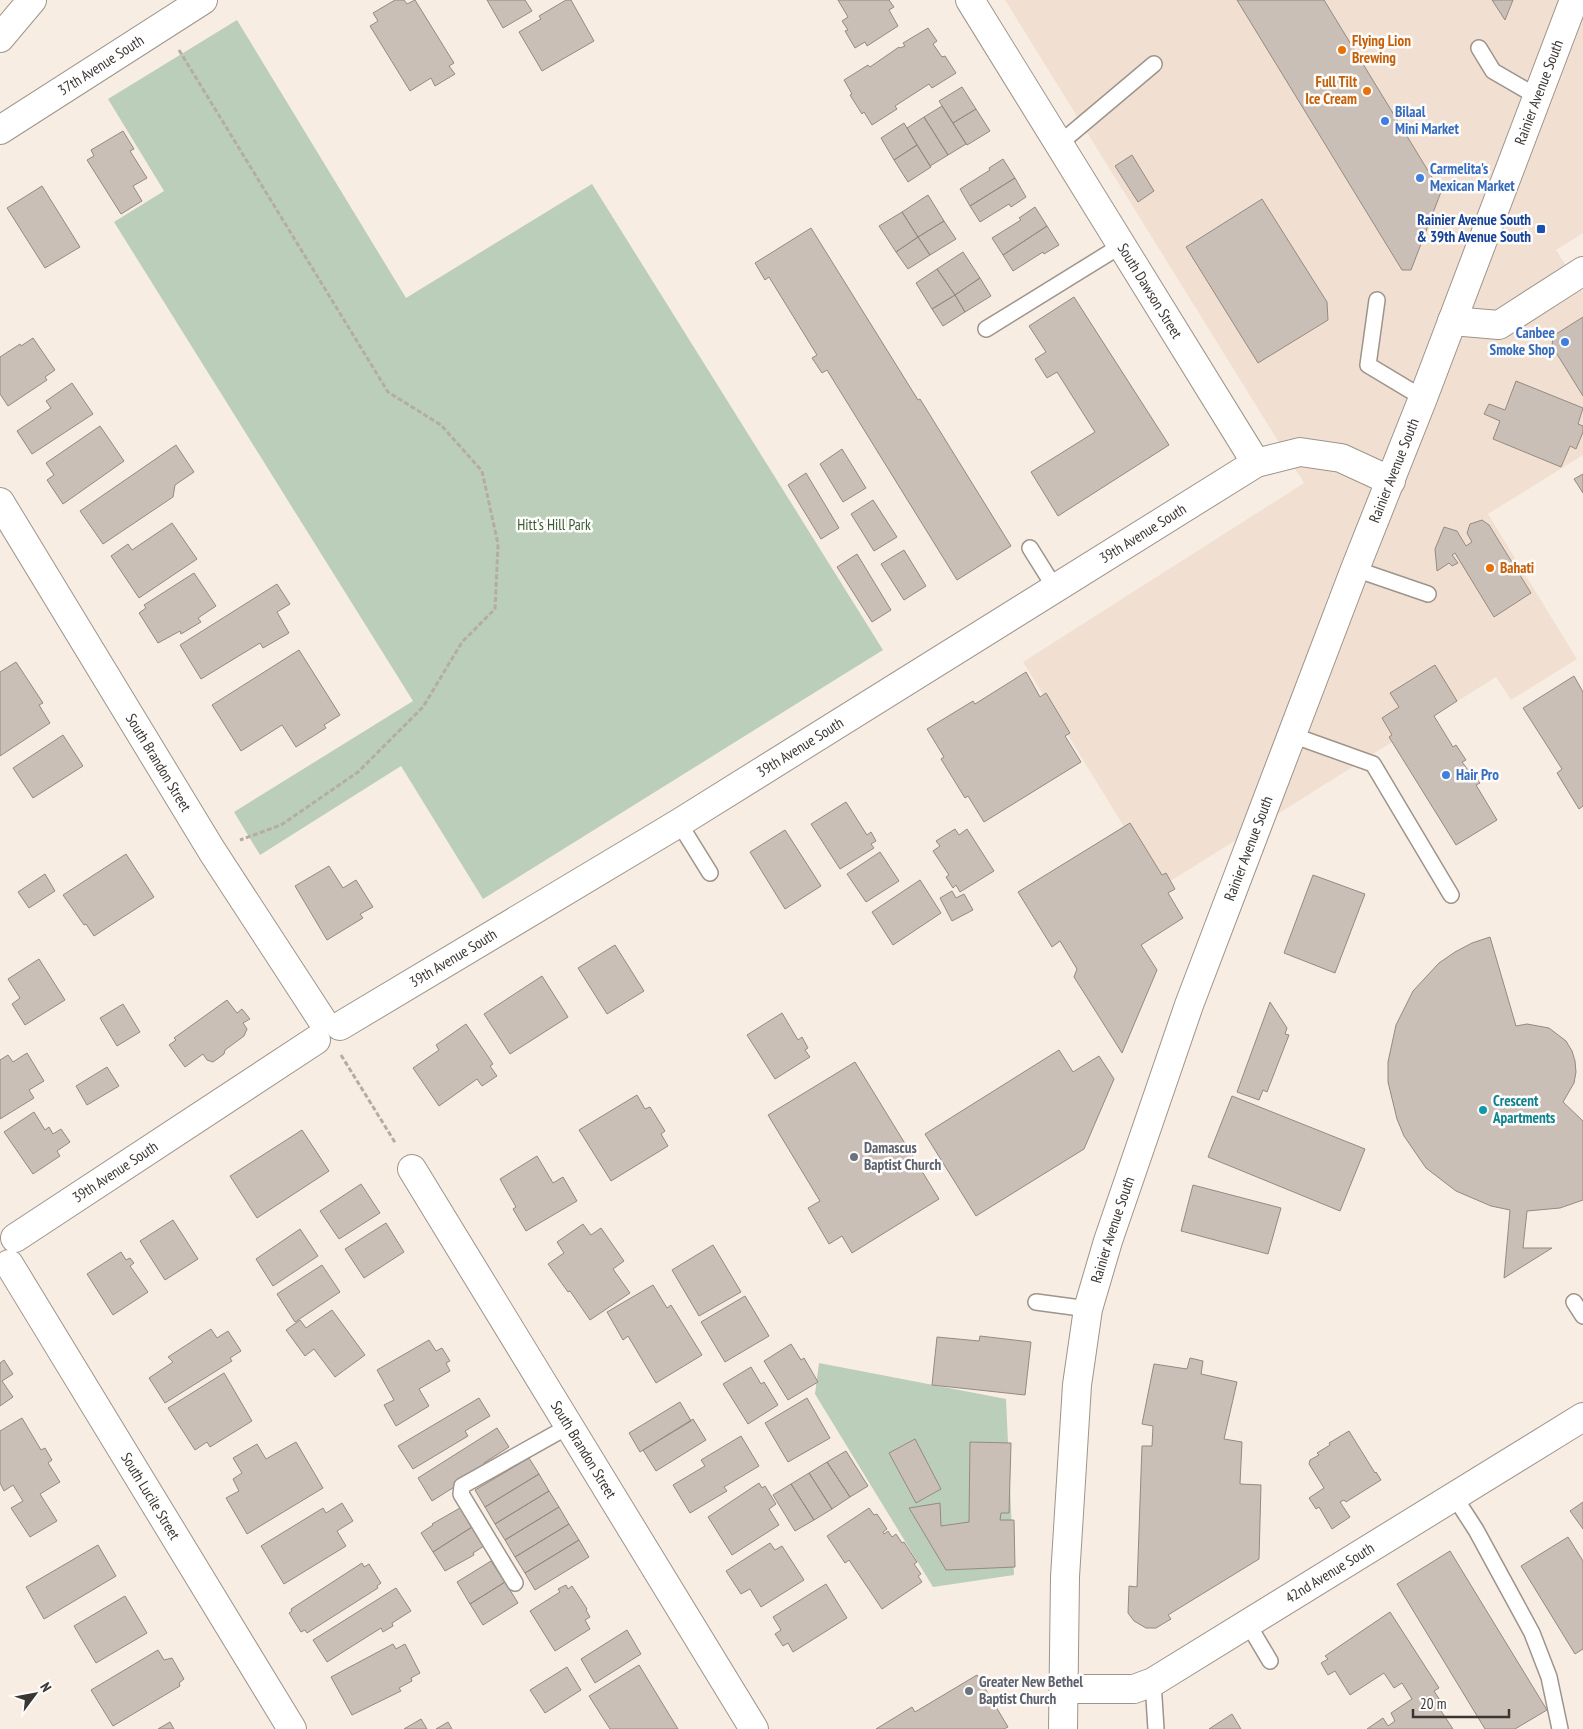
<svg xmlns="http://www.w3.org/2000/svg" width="1583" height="1729" font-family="'PT Sans Narrow',sans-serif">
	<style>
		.built { fill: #f1e0d1 }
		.green { fill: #baceb9 }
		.building { fill: #cabfb6; stroke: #948a81 }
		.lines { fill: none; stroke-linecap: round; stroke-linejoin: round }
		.lane-casing { stroke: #9e948b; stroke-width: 18 }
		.street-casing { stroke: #9e948b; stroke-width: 30 }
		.primary-casing { stroke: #9e948b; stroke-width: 30 }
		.path { stroke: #b5aca5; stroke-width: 3; stroke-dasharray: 5 2.5; stroke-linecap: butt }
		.lane { stroke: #fff; stroke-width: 15 }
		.street { stroke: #fff; stroke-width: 28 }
		.primary { stroke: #fff; stroke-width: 28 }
		.food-dot { fill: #e8710a; stroke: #fefcfa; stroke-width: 2 }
		.shop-dot { fill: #3f7fe0; stroke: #fefcfa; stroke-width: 2 }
		.transit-dot { fill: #1a4fb4; stroke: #fefcfa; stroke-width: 2 }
		.culture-dot { fill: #0f9aa8; stroke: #fefcfa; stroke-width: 2 }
		.worship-dot { fill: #6b7280; stroke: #fefcfa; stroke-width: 2 }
		.labels { text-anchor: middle; stroke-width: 5; stroke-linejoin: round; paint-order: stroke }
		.food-label { font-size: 15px; font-weight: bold; fill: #c56008; stroke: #fefcfa; text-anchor: start }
		.street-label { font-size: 15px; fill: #3b3633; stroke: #fefcfa }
		.shop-label { font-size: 15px; font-weight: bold; fill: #366cbe; stroke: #fefcfa; text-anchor: start }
		.transit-label { font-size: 15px; font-weight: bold; fill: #164399; stroke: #fefcfa; text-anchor: end }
		.park-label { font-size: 15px; fill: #355c35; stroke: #fefcfa }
		.culture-label { font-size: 15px; font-weight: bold; fill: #0d838f; stroke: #fefcfa; text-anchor: start }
		.worship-label { font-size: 15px; font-weight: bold; fill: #5b616d; stroke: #fefcfa; text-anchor: start }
	</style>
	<rect width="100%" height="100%" fill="#f8ede3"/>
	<path class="built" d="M1005,0H1583V233L1556,250L1583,292V455L1488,514L1577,659L1511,700L1496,677L1161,887L1023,662L1304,483Z"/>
	<path class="green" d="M237,20L406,298L592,184L883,650L483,899L401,766L260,855L234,812L413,701L114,222L164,191L108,99Z
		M819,1363L1006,1399L1014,1575L933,1587L815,1394Z"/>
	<path class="building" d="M395,0H404L407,4L415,0L454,63L449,66L455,74L435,86L431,78L410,91L370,26L378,21L373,13Z
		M487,0H525L532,11L503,28Z
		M566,0H571L594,41L542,71L519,32L541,19L539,16Z
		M838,0H889L894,7L889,10L898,26L867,46L865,42L855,48L845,31L848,30L842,21L848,17Z
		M1237,0H1324L1441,192L1411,270H1402Z
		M1492,0H1513L1505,20Z
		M928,28L937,41L933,44L942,57L945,56L956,73L932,88L929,84L895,106L897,109L872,125L864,112L862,114L850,95L852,94L844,80L868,65L870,67L899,47L900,48L905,46L903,43Z
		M962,87L976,109L953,123L939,101Z
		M942,106L966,144L948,155L924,117Z
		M976,109L990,131L967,145L953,123Z
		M924,117L948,155L930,166L907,128Z
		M904,123L917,145L894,160L881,138Z
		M123,131L134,149L130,151L147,178L133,186L142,201L121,214L87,160L94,156L91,150Z
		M917,145L931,167L908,182L894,160Z
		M1132,155L1154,191L1138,202L1115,166Z
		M1003,159L1015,178L970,206L960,189L990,170L989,168Z
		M1015,178L1026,197L1011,207L1009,204L980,222L970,206Z
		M42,186L80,247L45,268L7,208Z
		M928,195L944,221L918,237L902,212Z
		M1262,199L1327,302L1328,320L1258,363L1186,247Z
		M1035,207L1047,226L1003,255L992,238L1021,220L1019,218Z
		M902,212L918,237L896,252L879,226Z
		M944,221L956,239L930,255L918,237Z
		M1047,226L1059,245L1044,254L1043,252L1013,271L1003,255Z
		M811,228L918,400L920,399L1011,546L957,580L827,370L822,373L812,358L817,355L769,277L765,280L755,263Z
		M918,237L930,255L908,269L896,252Z
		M963,252L980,278L955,295L937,269Z
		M937,269L955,295L932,309L916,283Z
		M980,278L991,296L965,312L955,295Z
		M955,295L965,312L943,326L932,309Z
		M1074,297L1169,445L1058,516L1031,472L1095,432L1057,372L1047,378L1035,359L1046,352L1029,326Z
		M1583,317V396L1552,346L1553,336Z
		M33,338L55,370L45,377L47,380L8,406L0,394V357L20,344L21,346Z
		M1516,381L1583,408L1578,424L1583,426V432L1576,449L1570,446L1561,467L1493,439L1500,421L1484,414L1489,404L1505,410Z
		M72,383L93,414L32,454L17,431L51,408L46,401Z
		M100,426L124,461L63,504L47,480L54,475L46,463Z
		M176,445L194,472L175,485L173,497L103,544L80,511Z
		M842,449L866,488L843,502L820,464Z
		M806,473L839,528L821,539L788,485Z
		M1583,474V493L1574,479Z
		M873,500L897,537L874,551L851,514Z
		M1482,520L1489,525L1531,593L1494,617L1455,553L1452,555L1458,563L1452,566L1449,563L1437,571L1435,549L1444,527L1457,531L1466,546L1472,542L1467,533L1470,524Z
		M172,523L197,559L139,598L111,556L128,544L132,550Z
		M904,550L926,586L904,600L881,564Z
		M857,554L891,610L872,622L837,567Z
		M194,573L216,606L198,618L201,622L181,634L180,631L158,643L139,613L146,608L144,605Z
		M277,584L290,604L277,612L289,633L263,648L260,643L201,679L180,645Z
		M299,650L340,715L324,725L326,728L296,747L282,725L241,751L212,705Z
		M16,662L43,703L39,705L50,723L0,756V672Z
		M1435,665L1457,701L1434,716L1453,747L1456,745L1466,760L1462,762L1468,770L1471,768L1480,783L1476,785L1497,820L1456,845L1389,737L1392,735L1382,718L1399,707L1390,693Z
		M1026,672L1040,697L1046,693L1070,733L1065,736L1081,762L984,822L968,796L965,798L941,759L944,757L927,729L973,701L975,704Z
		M1574,676L1583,692V806L1579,809L1557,773L1562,769L1523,708Z
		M63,735L83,766L33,798L13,768Z
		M846,802L867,835L871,832L876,841L871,844L874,848L840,869L811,824Z
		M1130,823L1162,875L1166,873L1175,889L1168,893L1183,918L1141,945L1157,970L1122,1053L1074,977L1077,969L1060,941L1052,947L1018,892Z
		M955,829L959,835L967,829L994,871L960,892L956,885L953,888L946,877L949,875L933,851L940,846L936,841Z
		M785,830L821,886L785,909L750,852Z
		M880,852L899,881L866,902L847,874Z
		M126,854L154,897L94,936L86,924L84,925L63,895Z
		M329,866L343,888L356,880L373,907L360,914L363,918L327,940L295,886Z
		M45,874L55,891L29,908L18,892Z
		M1313,875L1365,894L1335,973L1284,953Z
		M920,880L941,913L893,945L872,912Z
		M952,891L956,898L964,894L973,910L952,921L940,898Z
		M1490,937L1516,1026L1527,1024L1549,1028L1566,1041L1572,1051L1575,1061L1576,1072L1574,1083L1563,1102L1583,1121V1200L1560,1208L1527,1211L1523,1248H1552L1504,1278L1510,1210L1491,1206L1456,1191L1426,1168L1404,1136L1397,1119L1388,1082V1062L1396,1025L1413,991L1439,963L1455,952L1472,943Z
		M615,945L644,991L607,1014L578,968Z
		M39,959L65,1000L25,1025L12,1004L20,998L8,979Z
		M542,976L568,1017L510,1054L484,1014Z
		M227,1000L237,1013L242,1009L250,1019L243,1023L247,1029L244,1036L225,1050L224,1054L213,1062L207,1060L203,1054L185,1067L169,1045L176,1040L174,1038Z
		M1270,1002L1287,1028L1285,1034L1289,1035L1267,1092L1263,1090L1259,1100L1237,1092Z
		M123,1004L140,1032L117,1046L100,1018Z
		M782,1013L798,1040L802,1037L808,1048L805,1050L810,1057L775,1079L747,1035Z
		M466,1024L493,1064L490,1066L497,1076L482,1086L477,1079L439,1106L413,1068L439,1050L436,1045Z
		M1059,1050L1073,1072L1099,1056L1114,1079L1084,1149L976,1216L925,1134Z
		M27,1053L44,1081L29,1090L34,1098L0,1119V1060L8,1055L13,1062Z
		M855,1062L939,1199L852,1253L842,1236L829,1244L808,1208L820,1201L768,1115Z
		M107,1067L119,1086L87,1105L76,1086Z
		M637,1095L645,1109L650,1107L665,1131L661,1134L668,1146L611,1181L579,1130Z
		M1232,1096L1365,1149L1340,1211L1208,1157Z
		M34,1112L45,1130L49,1127L53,1134L61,1129L70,1142L57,1151L60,1156L33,1174L4,1132Z
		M302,1130L329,1171L257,1218L230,1176Z
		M537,1156L553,1183L563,1177L577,1201L526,1231L513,1209L516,1207L500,1179Z
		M361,1184L380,1213L339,1239L320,1211Z
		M1193,1185L1281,1208L1268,1254L1181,1231Z
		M173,1220L198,1259L165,1280L140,1241Z
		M386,1223L404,1252L364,1278L345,1249Z
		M583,1224L591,1235L601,1228L624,1261L613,1269L630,1293L590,1320L570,1291L568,1292L548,1264L564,1253L557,1242Z
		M300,1229L318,1256L273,1286L256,1259Z
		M713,1245L741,1292L699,1316L672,1270Z
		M121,1252L126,1260L130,1258L134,1263L130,1266L148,1292L113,1315L87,1274Z
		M322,1265L340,1292L295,1322L277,1294Z
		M653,1285L667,1308L671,1305L702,1355L656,1383L628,1336L623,1340L607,1312Z
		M745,1296L769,1336L725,1362L701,1322Z
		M332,1310L365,1355L335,1377L314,1349L305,1356L286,1330L300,1320L306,1328Z
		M211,1329L217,1338L228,1331L241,1351L230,1358L232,1361L165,1403L149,1378L173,1362L168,1357Z
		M980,1336L1031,1342L1025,1395L932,1385L937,1337L979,1341Z
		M429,1340L436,1351L442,1348L450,1361L446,1363L450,1371L419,1389L429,1406L396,1426L384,1405L394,1400L377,1370Z
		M791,1344L801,1360L804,1358L818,1382L788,1400L764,1361Z
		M1190,1358L1203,1361L1201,1374L1237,1382L1224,1439L1242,1442L1240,1484L1261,1485L1259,1559L1168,1615L1171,1619L1156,1628H1146L1134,1621L1128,1613L1129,1586L1137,1587L1142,1446H1152L1153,1426L1142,1424L1154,1364L1187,1369Z
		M4,1360L13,1374L2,1381L13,1397L0,1406V1363Z
		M751,1367L761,1384L764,1382L778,1405L748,1424L723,1384Z
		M224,1373L252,1421L210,1447L207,1442L195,1450L168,1408Z
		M479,1398L490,1416L465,1431L468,1436L413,1469L398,1446Z
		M807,1398L830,1438L788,1462L765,1423Z
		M680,1402L691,1421L640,1452L629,1433Z
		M22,1418L41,1450L45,1448L52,1460L48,1463L60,1482L40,1494L57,1521L30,1537L11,1508L23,1501L13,1485L4,1491L0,1483V1431Z
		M693,1419L706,1440L656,1471L643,1450Z
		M497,1428L509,1447L484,1463L486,1467L432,1501L418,1478Z
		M1349,1431L1375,1473L1376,1472L1381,1480L1346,1502L1344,1500L1340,1502L1350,1517L1332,1529L1319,1507L1316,1509L1309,1498L1324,1488L1309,1464L1310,1460L1319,1455L1317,1453L1330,1445L1329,1443Z
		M741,1436L759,1466L724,1487L727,1491L690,1513L673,1485L705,1466L701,1460Z
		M915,1439L941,1489L916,1503L889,1453Z
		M296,1442L323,1488L247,1534L226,1498L239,1491L233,1479L242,1473L233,1458L257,1444L266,1459Z
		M970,1442L1011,1443L1009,1513H1001L1000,1520H1014L1015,1567L946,1570L909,1508L940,1503L941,1526L969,1522Z
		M846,1451L868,1486L850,1497L827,1462Z
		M529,1458L539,1474L485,1507L475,1490Z
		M827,1462L850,1497L832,1509L809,1473Z
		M809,1473L832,1509L814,1520L791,1484Z
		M539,1474L549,1491L495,1524L485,1507Z
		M759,1483L762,1488L765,1486L776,1504L769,1509L779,1525L732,1555L708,1517Z
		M791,1484L814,1520L795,1531L773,1495Z
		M549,1491L559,1507L505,1540L495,1524Z
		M1583,1502V1529L1570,1511Z
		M342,1503L353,1521L337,1531L346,1546L284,1584L261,1546L323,1508L326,1513Z
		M559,1507L569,1524L515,1557L505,1540Z
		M460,1508L472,1527L433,1552L421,1533L433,1525L432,1524Z
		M869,1508L874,1515L877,1514L887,1529L883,1532L884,1534L888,1531L892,1537L896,1534L902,1543L904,1542L917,1562L914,1564L921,1574L918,1576L922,1582L882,1609L849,1560L845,1563L827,1536Z
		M569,1524L579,1540L525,1573L515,1557Z
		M472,1527L484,1546L473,1553L474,1555L445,1571L433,1552Z
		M1568,1537L1583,1561V1649L1575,1654L1521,1566Z
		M579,1540L589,1557L535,1590L525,1573Z
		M770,1543L775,1550L782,1546L804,1580L761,1607L750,1589L741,1594L726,1571Z
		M98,1545L116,1576L44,1619L26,1587Z
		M1450,1551L1547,1710L1515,1729H1485L1397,1584Z
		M491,1561L505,1582L470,1604L457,1582Z
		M362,1563L364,1567L369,1564L381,1583L377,1586L378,1588L307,1633L305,1630L301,1632L289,1613L292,1611L291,1609Z
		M505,1582L518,1603L483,1625L470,1604Z
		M826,1584L847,1618L793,1652L788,1643L783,1646L775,1634L781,1630L773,1617Z
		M566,1585L568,1589L572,1586L587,1609L586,1610L590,1617L585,1620L590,1629L555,1651L530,1611L560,1592L558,1589Z
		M396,1588L411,1611L392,1623L393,1626L383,1632L381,1628L327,1662L313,1640Z
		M125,1596L147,1633L96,1663L74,1626Z
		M1390,1612L1439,1688L1434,1691L1445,1708L1441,1711L1453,1729H1367L1383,1718L1388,1726L1395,1721L1391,1713L1412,1699L1402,1683L1394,1688L1384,1673L1350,1695L1335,1671L1328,1675L1321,1663L1328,1659L1325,1656Z
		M627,1630L641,1654L595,1683L581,1659Z
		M393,1644L396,1649L405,1644L420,1673L411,1678L412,1681L399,1688L401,1691L352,1715L331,1677Z
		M158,1650L164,1660L172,1658L184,1679L179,1683L180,1686L113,1726L91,1690Z
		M639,1665L678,1729H610L589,1696Z
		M567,1667L581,1690L545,1713L530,1690Z
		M977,1675L1008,1727L1004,1729H876L912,1707L915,1712Z
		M1232,1714L1241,1729H1209Z
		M421,1719L427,1729H404Z
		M170,1722L174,1729H158Z
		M448,1722L452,1729H436Z"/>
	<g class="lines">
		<g class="lane-casing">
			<path id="lane" d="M1479,48L1493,71L1538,97
				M1059,144L1154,64
				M1377,300L1368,365L1423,398
				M986,329L1122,245
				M1030,548L1055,588
				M1355,569L1428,594
				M1292,735L1373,764L1451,895
				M679,823L710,873
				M1036,1302L1088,1309
				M1574,1302L1583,1316
				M1454,1496L1476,1530L1532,1633L1549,1677L1560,1729
				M515,1583L461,1494L462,1486L569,1426
				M1248,1624L1270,1661
				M1153,1682L1156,1729"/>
		</g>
		<g class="street-casing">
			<g id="street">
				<path id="s1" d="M970,0L1256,463L1300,452L1341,458L1391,481"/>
				<path d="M0,38L32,0"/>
				<path id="s2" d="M0,130L203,0"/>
				<path d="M1452,321L1499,325L1583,271"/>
				<path id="s3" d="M0,502L212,851L322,1020"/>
				<path id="s4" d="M340,1026L679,823L1256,463"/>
				<path id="s5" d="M412,1169L754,1729"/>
				<path id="s6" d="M15,1238L316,1040"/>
				<path id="s7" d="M9,1264L292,1729"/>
				<path id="s8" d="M1064,1689H1134L1153,1682L1583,1417"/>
			</g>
		</g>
		<g class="primary-casing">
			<g id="primary">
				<path id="s9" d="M1063,1729L1065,1577L1077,1385L1088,1309L1108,1241L1189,1005L1355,569L1423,398L1574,0"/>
			</g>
		</g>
		<path class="path" d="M179,50L388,392L441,425L482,471L498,544L495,609L462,642L423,707L358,772L281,825L240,840
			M341,1055L396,1144"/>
		<use href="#lane" class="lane"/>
		<use href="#street" class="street"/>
		<use href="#primary" class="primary"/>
	</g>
	<g class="food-dot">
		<circle cx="1342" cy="50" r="5"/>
		<circle cx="1367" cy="91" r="5"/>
		<circle cx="1490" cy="568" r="5"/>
	</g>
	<g class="shop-dot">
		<circle cx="1385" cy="121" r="5"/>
		<circle cx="1420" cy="178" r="5"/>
		<circle cx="1565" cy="342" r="5"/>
		<circle cx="1446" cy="775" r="5"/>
	</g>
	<rect class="transit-dot" x="1536" y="224" width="10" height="10" rx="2.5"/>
	<circle class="culture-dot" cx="1483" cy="1110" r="5"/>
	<g class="worship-dot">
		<circle cx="854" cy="1157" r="5"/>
		<circle cx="969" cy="1691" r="5"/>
	</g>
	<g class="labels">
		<g class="food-label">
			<text x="1352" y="46">Flying Lion<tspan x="1352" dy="17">Brewing</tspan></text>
			<text x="1357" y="87" text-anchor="end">Full Tilt<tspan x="1357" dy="17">Ice Cream</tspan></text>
			<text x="1500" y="573">Bahati</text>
		</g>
		<g class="street-label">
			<text dy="5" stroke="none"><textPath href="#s2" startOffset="120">37th Avenue South</textPath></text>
			<text dy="5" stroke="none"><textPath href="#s9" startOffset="1719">Rainier Avenue South</textPath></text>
			<text dy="5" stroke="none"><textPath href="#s1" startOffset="342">South Dawson Street</textPath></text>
			<text dy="5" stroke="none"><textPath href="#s9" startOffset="1314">Rainier Avenue South</textPath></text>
			<text dy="5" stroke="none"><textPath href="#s4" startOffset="942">39th Avenue South</textPath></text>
			<text dy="5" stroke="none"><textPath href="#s4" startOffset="538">39th Avenue South</textPath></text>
			<text dy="5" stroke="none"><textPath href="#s3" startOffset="305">South Brandon Street</textPath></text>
			<text dy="5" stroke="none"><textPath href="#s9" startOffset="909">Rainier Avenue South</textPath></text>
			<text dy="5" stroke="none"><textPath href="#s4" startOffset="132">39th Avenue South</textPath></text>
			<text dy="5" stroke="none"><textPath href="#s6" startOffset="120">39th Avenue South</textPath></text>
			<text dy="5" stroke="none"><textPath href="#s9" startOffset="504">Rainier Avenue South</textPath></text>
			<text dy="5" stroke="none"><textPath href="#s5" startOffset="329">South Brandon Street</textPath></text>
			<text dy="5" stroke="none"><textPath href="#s7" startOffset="272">South Lucile Street</textPath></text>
			<text dy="5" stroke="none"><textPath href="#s8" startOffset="298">42nd Avenue South</textPath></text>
		</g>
		<g class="shop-label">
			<text x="1395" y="117">Bilaal<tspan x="1395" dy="17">Mini Market</tspan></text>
			<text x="1430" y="174">Carmelita's<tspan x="1430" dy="17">Mexican Market</tspan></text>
			<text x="1555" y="338" text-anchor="end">Canbee<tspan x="1555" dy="17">Smoke Shop</tspan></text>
			<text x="1456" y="780">Hair Pro</text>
		</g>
		<g class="transit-label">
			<text x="1531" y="225">Rainier Avenue South<tspan x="1531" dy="17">&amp; 39th Avenue South</tspan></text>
		</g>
		<g class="park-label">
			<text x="554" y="530">Hitt's Hill Park</text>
		</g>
		<g class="culture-label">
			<text x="1493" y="1106">Crescent<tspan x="1493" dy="17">Apartments</tspan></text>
		</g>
		<g class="worship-label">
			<text x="864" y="1153">Damascus<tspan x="864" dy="17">Baptist Church</tspan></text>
			<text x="979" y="1687">Greater New Bethel<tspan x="979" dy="17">Baptist Church</tspan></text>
		</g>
	</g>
	<g transform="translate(35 1694) rotate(58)" stroke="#fefcfa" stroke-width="4" paint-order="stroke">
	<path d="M0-4L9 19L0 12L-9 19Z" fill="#3b3633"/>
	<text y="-8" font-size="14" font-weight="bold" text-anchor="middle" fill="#3b3633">N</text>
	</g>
	<path d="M1413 1709v8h96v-8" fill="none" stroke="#3b3633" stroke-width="2.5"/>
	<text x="1420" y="1709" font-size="15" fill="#3b3633" stroke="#fefcfa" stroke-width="4" paint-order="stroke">20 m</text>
</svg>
